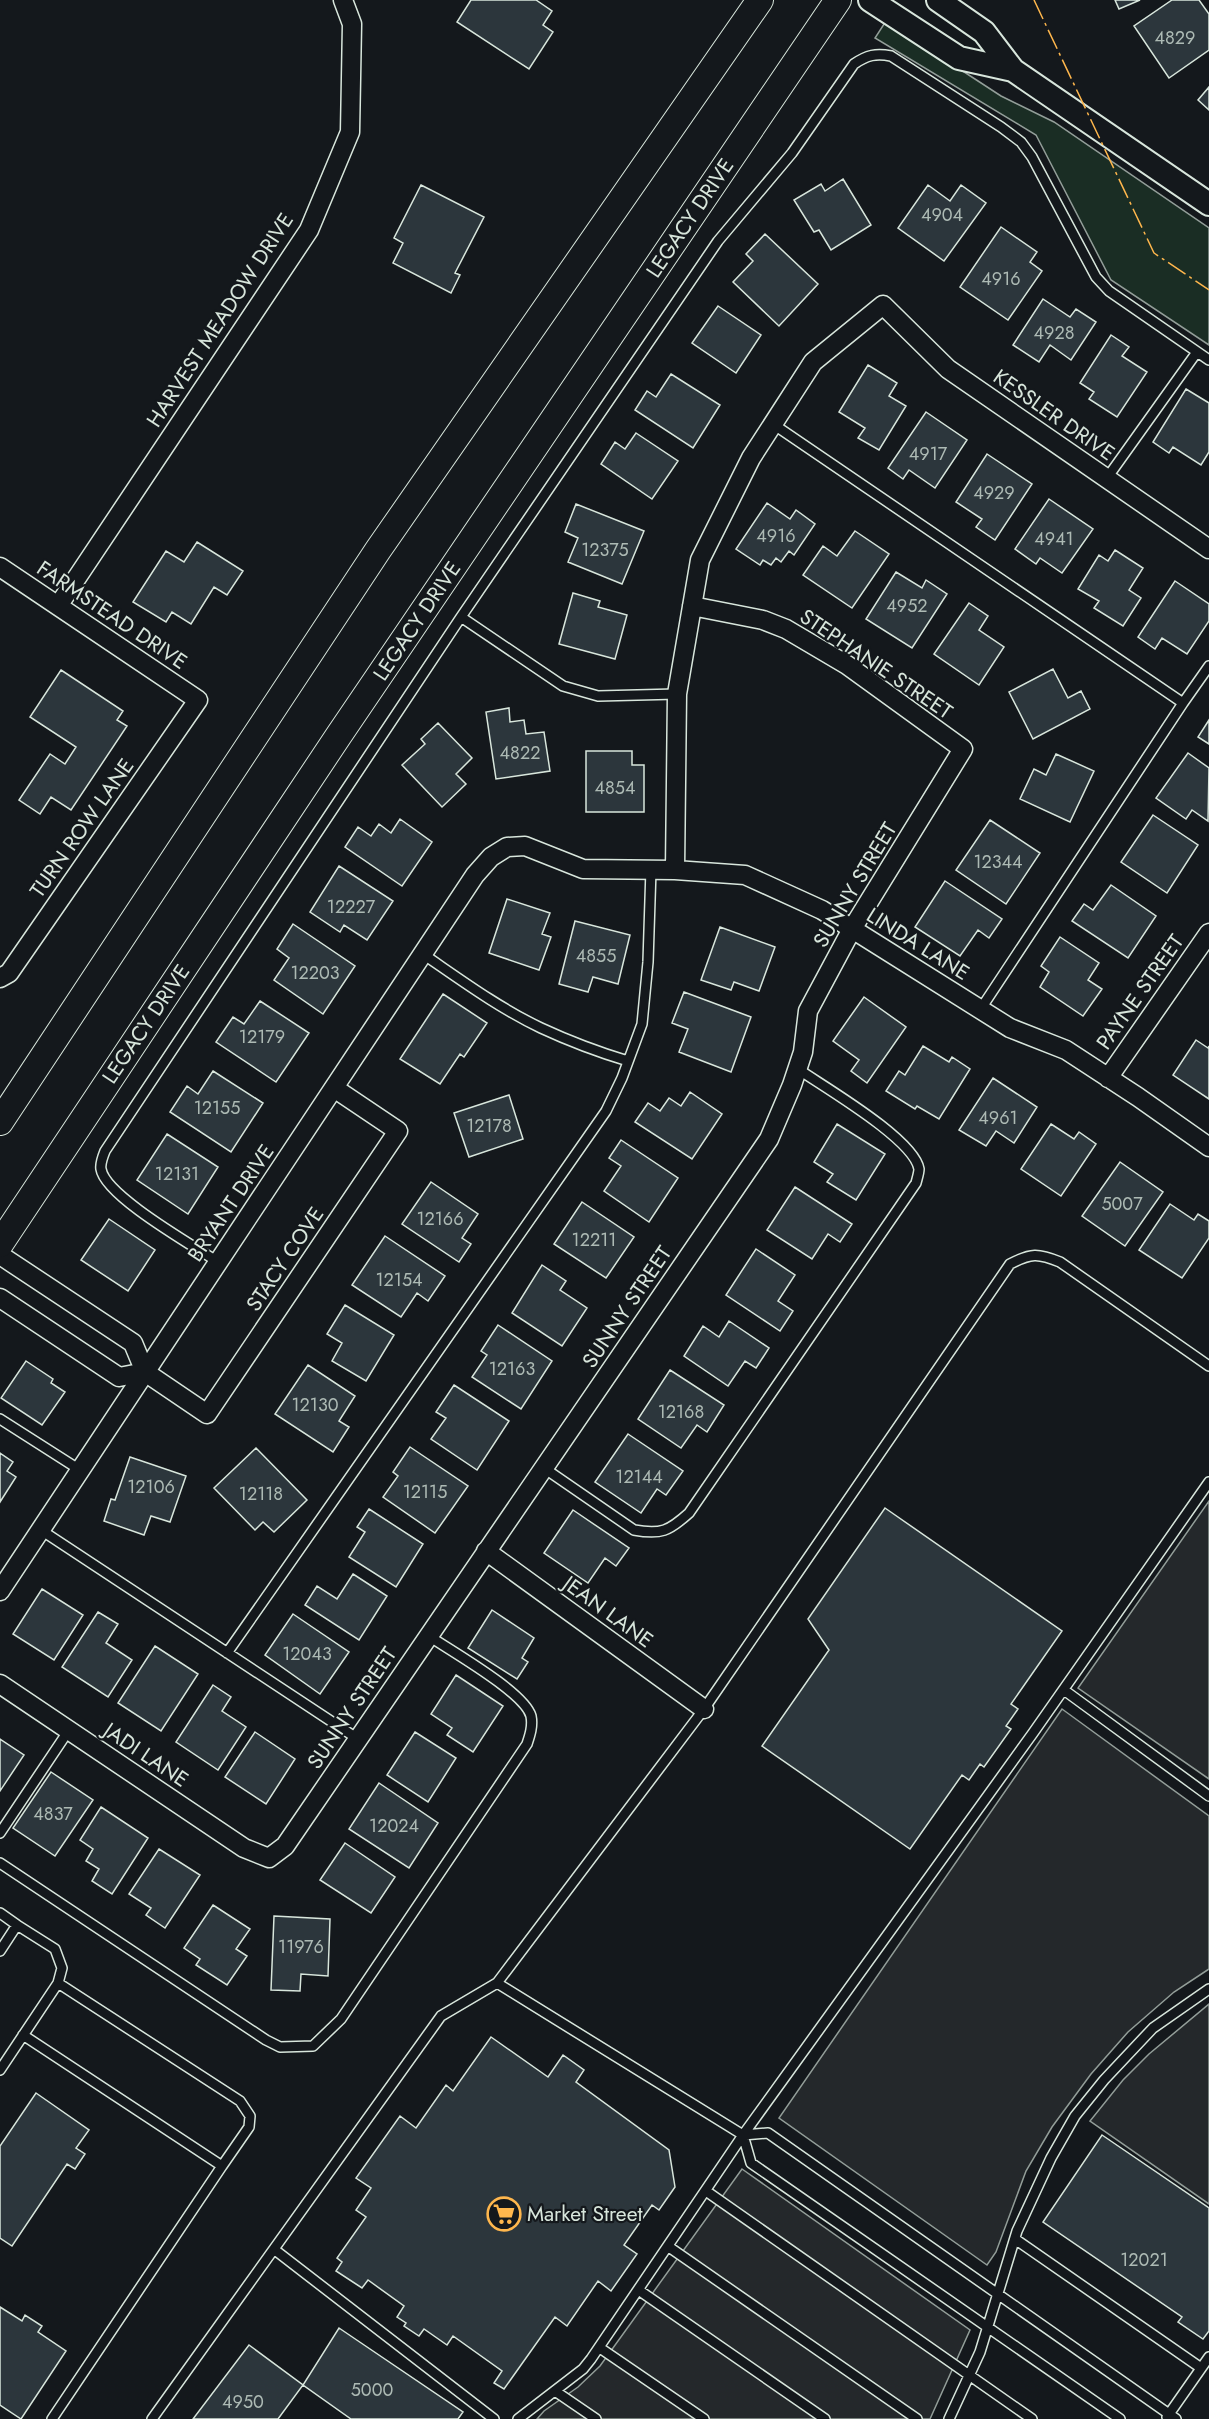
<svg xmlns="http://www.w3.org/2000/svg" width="1209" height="2419" font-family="Jost,sans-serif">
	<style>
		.green { fill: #1a2d24; stroke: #939e99; stroke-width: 1.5 }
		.parking { fill: #24282b; stroke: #939e99; stroke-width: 1.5 }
		.building { fill: #2c363c; stroke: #d8e6dc; stroke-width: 1.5 }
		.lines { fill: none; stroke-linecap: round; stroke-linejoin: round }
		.service-casing { stroke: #d8e6dc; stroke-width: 12 }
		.minor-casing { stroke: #d8e6dc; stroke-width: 21 }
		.tertiary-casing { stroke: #d8e6dc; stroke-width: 26 }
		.secondary-casing { stroke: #d8e6dc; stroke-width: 28 }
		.service { stroke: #14181c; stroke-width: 9 }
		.minor { stroke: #14181c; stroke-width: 18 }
		.tertiary { stroke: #14181c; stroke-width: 22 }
		.secondary { stroke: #14181c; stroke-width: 26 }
		.power { stroke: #ffb74d; stroke-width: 1.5; stroke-dasharray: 21 4.5 3 4.5; stroke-linecap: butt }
		.labels { text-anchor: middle; stroke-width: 4.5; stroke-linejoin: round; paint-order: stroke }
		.number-label { font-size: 18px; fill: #adbab4 }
		.street-label { font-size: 21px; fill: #d8e6dc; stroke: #14181c }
		.poi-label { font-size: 21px; fill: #d8e6dc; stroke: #14181c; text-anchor: start }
	</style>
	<rect width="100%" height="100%" fill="#14181c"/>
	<path class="green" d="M886,21L1001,96L1054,122L1209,228V345L1111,280L1036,135L875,38Z"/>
	<path class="parking" d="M1209,1501V1779L1078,1688Z
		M1062,1709L1209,1816V1969L1174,1992L1128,2032L1091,2074L1052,2127L1026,2171L996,2252L987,2265L779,2118Z
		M1209,2004V2204L1090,2121L1123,2080L1149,2054Z
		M742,2169L970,2330L930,2419H537L544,2411L578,2387L600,2366Z"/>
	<path class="building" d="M471,0H536L552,11L543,25L553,32L529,69L457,22Z
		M1115,0H1140L1119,9Z
		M1172,0H1199L1209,14V50L1169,78L1134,26Z
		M1209,87V110L1198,100Z
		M843,179L871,225L831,250L819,230L814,232L794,200L821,184L825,191Z
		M421,185L484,217L455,273L460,275L451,293L393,263L403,243L394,238Z
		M928,185L950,201L961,185L986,203L944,261L898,228Z
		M1001,227L1037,252L1030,262L1042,271L1008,320L960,287Z
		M765,234L818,284L779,326L733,282L753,261L746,254Z
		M1043,299L1070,317L1076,309L1096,322L1071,360L1050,345L1039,362L1013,345Z
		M718,306L761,335L736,373L692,343Z
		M1111,335L1129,347L1122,356L1147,372L1117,417L1089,399L1094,392L1080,383Z
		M868,365L897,383L889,396L906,406L879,450L858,438L865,428L839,412Z
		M671,374L720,405L693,448L635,410L647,391L656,397Z
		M1186,389L1209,403V452L1201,465L1173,447L1169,453L1153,442Z
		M926,412L967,440L935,488L909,470L903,479L888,468Z
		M636,433L678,461L652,499L601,464L615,442L625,449Z
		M987,454L1032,484L995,540L976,527L982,519L956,502Z
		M1049,499L1093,529L1062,573L1040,558L1036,564L1015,549Z
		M767,503L790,519L796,510L815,524L794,555L789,551L781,562L776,558L771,565L763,560L760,565L736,549Z
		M576,504L644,531L622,584L568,562L578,538L565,532Z
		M855,531L889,554L852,608L803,575L823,546L837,556Z
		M197,542L243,571L227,595L214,587L191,624L172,612L166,622L133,602L166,551L184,562Z
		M1115,550L1143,568L1129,590L1141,598L1123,626L1094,608L1099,601L1078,589L1099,555L1108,561Z
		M896,572L922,588L926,580L947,594L912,648L866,619Z
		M1175,581L1209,604V621L1187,654L1162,638L1155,649L1138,637Z
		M573,593L600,601L598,607L627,615L615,659L559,644Z
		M969,603L988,616L979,630L1004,647L979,685L934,654Z
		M1053,669L1068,698L1081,691L1090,709L1033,739L1009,692Z
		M61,670L123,711L117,720L127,726L71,810L51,797L40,814L19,800L50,754L65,764L76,747L30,717Z
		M509,708L510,722L524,720L526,734L544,732L550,771L496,779L486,712Z
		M1209,720V744L1198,737Z
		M438,723L472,758L456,774L466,784L442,807L402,765L425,744L421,739Z
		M586,751H632V765H644V812H586Z
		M1188,753L1209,768L1208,821L1192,810L1186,819L1156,798Z
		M1056,754L1094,771L1070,822L1020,799L1034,769L1046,775Z
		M1153,815L1198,845L1167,893L1121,862Z
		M400,819L432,842L402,886L345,847L358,827L371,836L379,824L391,833Z
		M990,820L1040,853L1006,904L956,870Z
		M339,866L393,901L367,940L344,925L340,932L310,912Z
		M945,881L1002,919L989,938L978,930L960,956L915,927Z
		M1111,885L1156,916L1128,958L1072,921L1084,904L1093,910Z
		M507,899L550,913L542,934L551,937L539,970L489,953Z
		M575,921L630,935L618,984L593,977L588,992L559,984Z
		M293,924L355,966L323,1014L274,980L289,958L277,949Z
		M720,927L775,947L759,991L734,982L731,990L701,980Z
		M1060,937L1099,963L1088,980L1102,989L1083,1016L1040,987L1049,972L1041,966Z
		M684,992L751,1017L731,1072L679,1052L688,1029L672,1023Z
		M443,994L487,1023L464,1057L460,1054L440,1084L400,1059Z
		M864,997L906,1027L867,1083L851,1071L859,1060L833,1041Z
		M260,1001L309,1033L276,1082L216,1042L233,1017L244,1024Z
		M1196,1040L1208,1048L1209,1046V1099L1173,1075Z
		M923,1046L949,1062L952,1057L970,1069L939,1119L917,1106L915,1109L886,1091L899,1071L905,1075Z
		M213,1071L263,1103L231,1152L170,1112L187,1086L198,1094Z
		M993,1078L1037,1107L1014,1143L996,1131L986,1146L959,1130Z
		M690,1092L722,1114L692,1159L635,1122L648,1103L660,1111L669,1098L681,1106Z
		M509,1095L523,1139L469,1157L454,1113Z
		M837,1124L885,1154L856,1200L827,1182L833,1174L814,1162Z
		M1051,1124L1074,1139L1079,1132L1096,1144L1061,1196L1021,1169Z
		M167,1134L218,1167L188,1214L137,1180Z
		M621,1140L678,1178L649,1222L604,1191L621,1166L609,1158Z
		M1120,1162L1163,1192L1125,1246L1082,1216Z
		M431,1182L478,1214L462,1238L471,1244L459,1262L402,1224Z
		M795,1187L852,1224L840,1242L828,1234L812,1259L767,1230Z
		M582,1202L634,1237L606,1278L554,1244Z
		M1170,1204L1194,1220L1198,1214L1209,1221V1238L1182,1278L1139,1250Z
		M109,1219L155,1250L128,1291L81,1260Z
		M385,1236L445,1276L428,1301L417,1293L401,1317L352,1285Z
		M756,1249L795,1275L778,1301L793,1311L780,1331L726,1295Z
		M542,1265L566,1281L560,1290L587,1308L562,1346L512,1313Z
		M345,1305L394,1335L366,1381L332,1361L342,1343L327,1334Z
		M729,1321L769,1348L756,1368L745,1361L728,1386L684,1356L703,1326L719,1337Z
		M498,1325L552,1361L521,1409L472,1377L487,1355L481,1351Z
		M26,1361L53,1379L51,1383L65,1392L42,1425L1,1398Z
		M308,1365L355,1396L339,1421L349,1427L333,1452L275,1414Z
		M670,1370L724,1405L707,1432L697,1425L681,1448L638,1419Z
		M454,1385L509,1421L477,1470L431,1439L446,1418L436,1412Z
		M628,1434L683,1471L666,1495L657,1489L641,1513L595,1482Z
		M410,1447L468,1486L435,1533L383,1497L398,1476L393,1472Z
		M256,1448L307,1500L274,1532L263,1522L255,1530L214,1488Z
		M0,1453L13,1462L7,1471L16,1477L0,1502Z
		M130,1457L186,1476L170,1522L151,1516L144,1535L104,1521L111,1499L115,1500Z
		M885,1508L1062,1631L1011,1704L1018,1709L1006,1726L1011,1729L984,1767L980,1764L969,1780L962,1775L910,1849L762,1746L829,1650L808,1619Z
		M369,1509L423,1544L396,1587L349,1557L365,1532L357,1527Z
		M573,1510L629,1548L616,1566L605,1558L588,1583L544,1553Z
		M353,1574L387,1596L359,1640L305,1605L317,1586L337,1599Z
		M42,1589L83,1615L54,1660L13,1634Z
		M492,1610L534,1638L522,1658L528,1662L517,1679L468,1648Z
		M98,1612L118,1624L106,1643L132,1660L108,1697L62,1667Z
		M293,1614L349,1652L320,1694L265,1655Z
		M155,1646L198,1674L161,1731L118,1703Z
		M456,1675L503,1706L473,1752L447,1735L452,1728L431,1714Z
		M213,1685L231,1697L222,1711L246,1727L218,1770L176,1742Z
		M255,1732L295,1759L266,1804L225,1777Z
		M415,1732L456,1758L428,1802L387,1775Z
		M0,1739L24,1755L0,1791Z
		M51,1772L93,1800L55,1856L13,1828Z
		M379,1783L438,1823L409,1868L349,1829Z
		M101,1807L148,1838L112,1894L92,1881L99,1869L86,1861L93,1849L80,1840Z
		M345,1843L395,1877L371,1913L320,1880Z
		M159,1849L200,1875L165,1928L146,1915L151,1908L129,1894Z
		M213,1905L250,1929L236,1949L247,1956L227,1985L196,1965L200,1959L184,1948Z
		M274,1916L330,1919L328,1976L301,1974L300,1991L271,1990Z
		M491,2037L548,2077L563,2055L584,2070L576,2082L669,2150L675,2187L659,2210L652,2205L624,2245L637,2254L611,2291L598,2281L567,2326L555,2317L504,2389L494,2383L502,2371L453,2336L447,2345L424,2329L419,2336L404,2326L406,2323L397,2317L404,2306L368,2280L362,2288L336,2271L342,2262L337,2258L366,2217L356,2210L371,2188L356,2178L400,2116L416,2128L446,2085L453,2091Z
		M36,2093L89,2130L76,2148L85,2154L75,2169L67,2164L12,2246L0,2238V2146Z
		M1102,2135L1209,2208V2331L1203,2339L1178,2322L1182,2317L1043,2222Z
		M0,2307L22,2321L25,2315L42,2326L38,2332L66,2351L21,2419L0,2405Z
		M339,2328L463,2412L458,2419H351L303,2385Z
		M249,2345L303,2385L278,2419H193Z"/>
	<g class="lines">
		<g class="service-casing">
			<path id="service" d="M773,424L1183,703L1209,666
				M1107,478L1197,352
				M461,617L563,686L598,696L677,694
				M423,954C461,980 499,1008 541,1028C569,1041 598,1052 628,1061
				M980,1010L1183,703
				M218,1262C194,1246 105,1196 101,1169C100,1164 103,1156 105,1151L461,617L718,241L792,153L854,64C867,55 876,53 891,56L1001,127L1021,142L1032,157L1096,277L1109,291L1209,360
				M1209,1366L1060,1262C1038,1253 1031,1253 1010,1264L704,1709L497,1983L743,2135L1033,1733L1209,1482
				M0,1419L80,1470
				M544,1468L634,1530C661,1535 669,1531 689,1513L916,1183C917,1179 919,1173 919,1169C914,1139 824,1087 798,1069
				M41,1530L358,1739
				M227,1653L606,1111L622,1078L642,1024L648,962L651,869
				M1064,1690L1209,1796
				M0,1833L69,1730
				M0,1863L266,2040L280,2047L313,2046L341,2019L527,1744C530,1735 533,1726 531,1716C524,1692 451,1651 429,1636
				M0,1913L17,1925L0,1951
				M58,1983L240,2101L250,2116L249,2127L222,2166
				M23,2035L222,2166L52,2419
				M0,2070L58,1983L62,1968L55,1949L17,1925
				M743,2135L768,2133L1176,2419
				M743,2135L751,2163L1120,2419
				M706,2191L1032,2419
				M1015,2239L1201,2368
				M669,2247L917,2419
				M275,2250L494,2419
				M640,2291L825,2419
				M600,2348L704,2419
				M555,2391L596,2419
				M1167,2417L1209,2357
				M152,2419L441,2016L497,1983
				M518,2419L583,2369L591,2359L743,2135
				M949,2419L980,2352L1017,2231L1051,2158L1075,2116L1104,2080L1153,2028L1209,1989"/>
		</g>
		<g class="minor-casing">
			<path id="minor" d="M0,567L198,700L9,973L0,978
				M58,606L309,230L350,132L352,24L343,0
				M675,870L677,694L700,560L751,458L813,362L883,305L948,369L1209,549
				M1108,1078L1209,933
				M0,1255L133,1343L145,1372
				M0,1298L119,1377L145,1372
				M145,1372L207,1414L398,1131L334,1088
				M486,1551L704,1709
				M0,1591L475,875L491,857L507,847L525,846L583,869L675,870L745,875L822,910L1010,1028L1066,1050L1138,1097L1209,1147
				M0,1684L244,1848L269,1858L285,1846L769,1139L792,1085L803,1052L808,1011L852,929L963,749L847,665L786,629L763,620L692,606"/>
		</g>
		<g class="tertiary-casing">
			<path id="tertiary" d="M870,0L959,58L1013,70
				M938,0L984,32L1013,70L1209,204"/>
		</g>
		<g class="secondary-casing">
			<path id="secondary" d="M0,1122L378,550L760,0
				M0,1244L339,735L838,0"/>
		</g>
		<use href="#service" class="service"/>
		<use href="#minor" class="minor"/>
		<use href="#tertiary" class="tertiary"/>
		<use href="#secondary" class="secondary"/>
		<path class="power" d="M1034,0L1154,253L1209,290"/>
	</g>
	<defs>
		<g id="supermarket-ring" transform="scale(1.725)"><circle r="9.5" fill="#14181c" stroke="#ffb74d" stroke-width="1.5"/><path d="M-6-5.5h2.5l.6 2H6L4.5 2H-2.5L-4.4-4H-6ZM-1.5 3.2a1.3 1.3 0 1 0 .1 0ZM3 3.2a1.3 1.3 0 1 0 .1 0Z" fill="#ffb74d"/></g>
	</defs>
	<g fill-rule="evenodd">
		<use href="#supermarket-ring" x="504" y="2214"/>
	</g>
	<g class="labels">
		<g class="number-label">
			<text x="1175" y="44">4829</text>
			<text x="942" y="221">4904</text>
			<text x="1001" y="285">4916</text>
			<text x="1054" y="339">4928</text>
			<text x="928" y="460">4917</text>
			<text x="994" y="499">4929</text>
			<text x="776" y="542">4916</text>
			<text x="1054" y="545">4941</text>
			<text x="605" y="556">12375</text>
			<text x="907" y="612">4952</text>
			<text x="520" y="759">4822</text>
			<text x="615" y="794">4854</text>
			<text x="998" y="868">12344</text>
			<text x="351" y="913">12227</text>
			<text x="596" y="962">4855</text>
			<text x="315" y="979">12203</text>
			<text x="262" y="1043">12179</text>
			<text x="217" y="1114">12155</text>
			<text x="998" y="1124">4961</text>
			<text x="489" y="1132">12178</text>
			<text x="177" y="1180">12131</text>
			<text x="1122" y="1210">5007</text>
			<text x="440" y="1225">12166</text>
			<text x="594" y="1246">12211</text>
			<text x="399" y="1286">12154</text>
			<text x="512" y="1375">12163</text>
			<text x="315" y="1411">12130</text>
			<text x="681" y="1418">12168</text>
			<text x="639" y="1483">12144</text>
			<text x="151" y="1493">12106</text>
			<text x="425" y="1498">12115</text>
			<text x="261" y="1500">12118</text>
			<text x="307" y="1660">12043</text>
			<text x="53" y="1820">4837</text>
			<text x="394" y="1832">12024</text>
			<text x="301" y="1953">11976</text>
			<text x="1144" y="2266">12021</text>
			<text x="372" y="2396">5000</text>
			<text x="243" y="2408">4950</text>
		</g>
		<g class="street-label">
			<text transform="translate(690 218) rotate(-56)" y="7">LEGACY DRIVE</text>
			<text transform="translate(220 320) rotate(-57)" y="7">HARVEST MEADOW DRIVE</text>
			<text transform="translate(1054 415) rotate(35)" y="7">KESSLER DRIVE</text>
			<text transform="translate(112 615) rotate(34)" y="7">FARMSTEAD DRIVE</text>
			<text transform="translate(417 621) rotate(-56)" y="7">LEGACY DRIVE</text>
			<text transform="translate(876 664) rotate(34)" y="7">STEPHANIE STREET</text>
			<text transform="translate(82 828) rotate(-55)" y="7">TURN ROW LANE</text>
			<text transform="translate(855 885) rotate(-59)" y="7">SUNNY STREET</text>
			<text transform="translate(918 944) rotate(32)" y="7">LINDA LANE</text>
			<text transform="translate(1140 992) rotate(-55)" y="7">PAYNE STREET</text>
			<text transform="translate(146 1024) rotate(-56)" y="7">LEGACY DRIVE</text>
			<text transform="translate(231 1203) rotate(-56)" y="7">BRYANT DRIVE</text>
			<text transform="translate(285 1259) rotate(-56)" y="7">STACY COVE</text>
			<text transform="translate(627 1307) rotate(-56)" y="7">SUNNY STREET</text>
			<text transform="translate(608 1612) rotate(36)" y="7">JEAN LANE</text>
			<text transform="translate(352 1708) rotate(-56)" y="7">SUNNY STREET</text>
			<text transform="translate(146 1755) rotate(34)" y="7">JADI LANE</text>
		</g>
		<g class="poi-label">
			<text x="527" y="2221">Market Street</text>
		</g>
	</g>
</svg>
